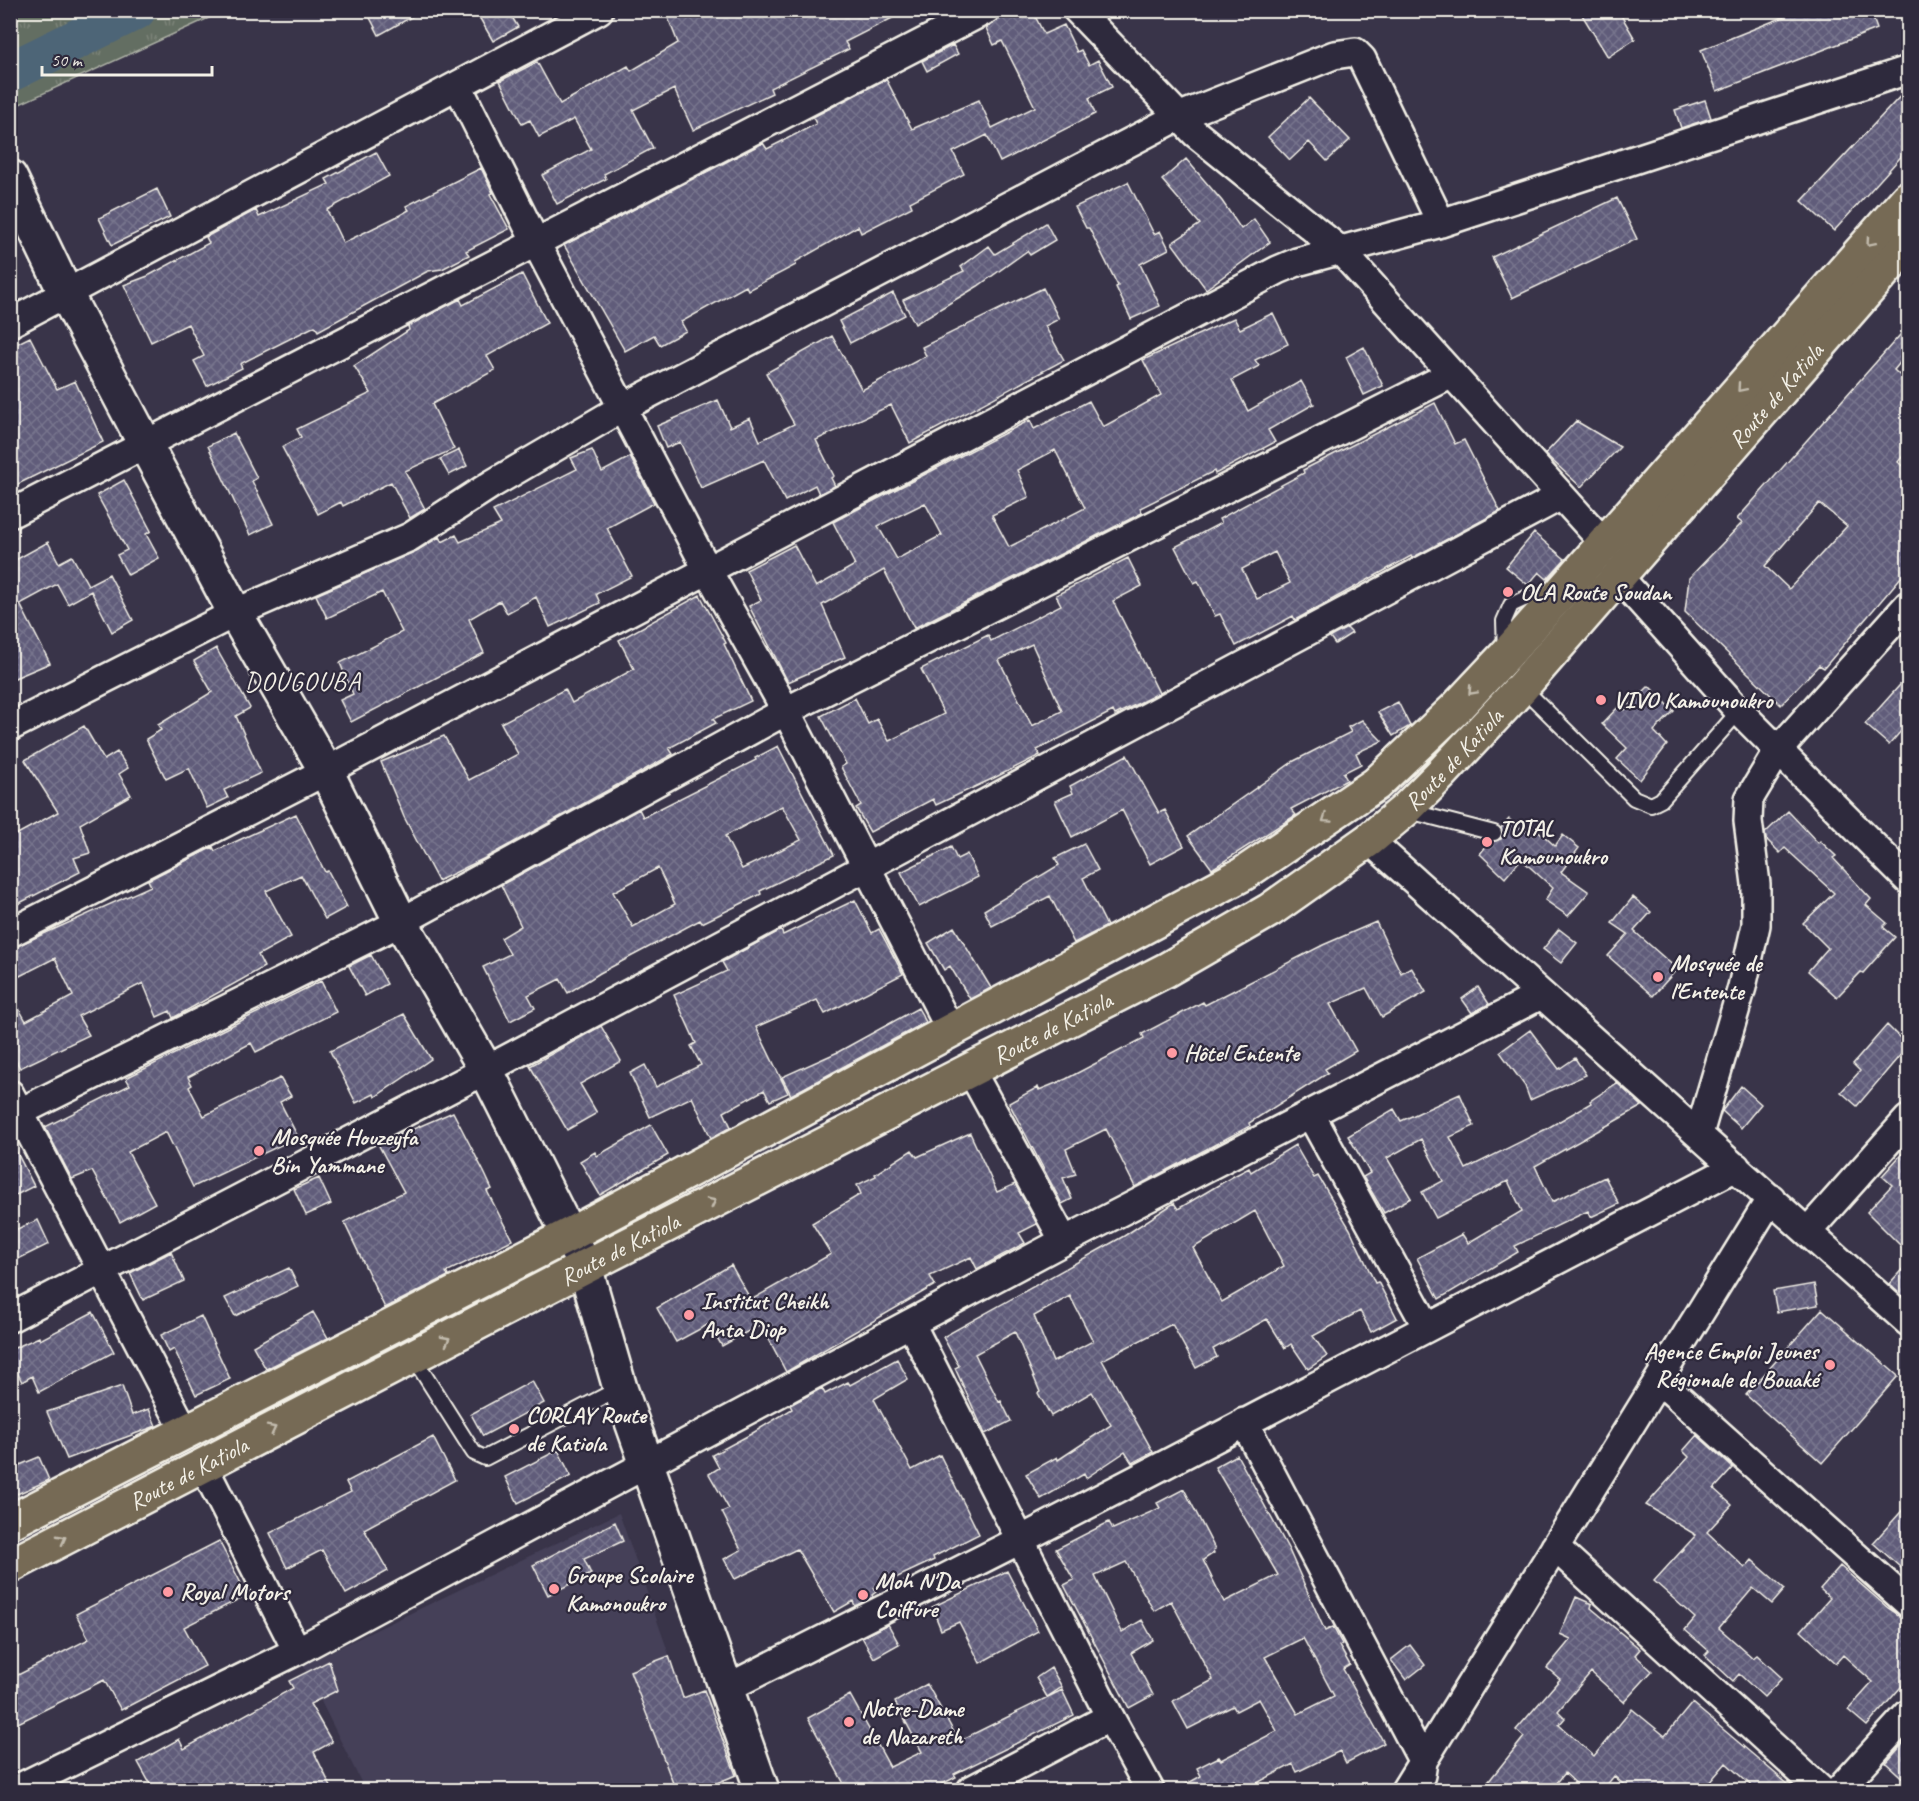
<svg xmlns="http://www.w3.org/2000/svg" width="1919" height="1801" font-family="Caveat,sans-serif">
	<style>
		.built { fill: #454058 }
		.grass { fill: url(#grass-tufts); stroke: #acb0a5; stroke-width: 1.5 }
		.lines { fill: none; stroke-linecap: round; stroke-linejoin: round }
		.river { stroke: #4d6577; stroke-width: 40 }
		.building { fill: url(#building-cross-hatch); stroke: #f4f1e8; stroke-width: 1.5; fill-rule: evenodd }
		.lane-casing { stroke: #f4f1e8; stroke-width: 18 }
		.street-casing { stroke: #f4f1e8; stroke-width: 32 }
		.secondary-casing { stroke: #f4f1e8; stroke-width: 38 }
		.highway-casing { stroke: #f4f1e8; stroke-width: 38 }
		.lane { stroke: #2f2a3d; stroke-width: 14 }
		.street { stroke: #2f2a3d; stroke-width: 27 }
		.secondary { stroke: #2f2a3d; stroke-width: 33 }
		.highway { stroke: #766a55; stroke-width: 33 }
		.oneway { stroke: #c2bbad }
		.poi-dot { fill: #ff9aa2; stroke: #2f2a3d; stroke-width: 2 }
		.labels { text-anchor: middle; stroke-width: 4.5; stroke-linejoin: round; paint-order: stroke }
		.street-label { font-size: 24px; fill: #f4f1e8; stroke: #2f2a3d }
		.poi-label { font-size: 24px; font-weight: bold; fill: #f4f1e8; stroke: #2f2a3d; text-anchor: start }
		.neighbourhood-label { font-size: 26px; letter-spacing: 1.5px; fill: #f4f1e8; stroke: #2f2a3d }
	</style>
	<defs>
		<pattern id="grass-tufts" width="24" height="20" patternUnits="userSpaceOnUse" patternTransform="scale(1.5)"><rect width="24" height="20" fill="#646e62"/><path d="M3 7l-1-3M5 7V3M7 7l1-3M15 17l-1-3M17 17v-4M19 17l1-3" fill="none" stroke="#7b8378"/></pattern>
		<pattern id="building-cross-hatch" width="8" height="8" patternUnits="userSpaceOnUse" patternTransform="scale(1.5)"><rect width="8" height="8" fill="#605c7a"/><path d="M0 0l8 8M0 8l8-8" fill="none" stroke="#77748d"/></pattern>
	</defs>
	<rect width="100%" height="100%" fill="#393449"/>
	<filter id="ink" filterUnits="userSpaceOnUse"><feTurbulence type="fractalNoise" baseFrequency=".0167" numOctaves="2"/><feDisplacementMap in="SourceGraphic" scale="12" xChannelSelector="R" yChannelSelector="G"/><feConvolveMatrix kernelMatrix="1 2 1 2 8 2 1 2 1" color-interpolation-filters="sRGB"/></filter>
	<g filter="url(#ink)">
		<path class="built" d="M619,1513L717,1790H365L303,1665Z"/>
		<path class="grass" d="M19,11V10L224,11L20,104L10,100L11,14Z"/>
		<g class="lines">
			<path class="river" d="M10,72L136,10"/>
		</g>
		<path class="building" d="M366,10H424L379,35Z
			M475,10H508L518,27L493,41Z
			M665,10H908L845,42L849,49L770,88L772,93L693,130L674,89L633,110L653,148L604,174L606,179L557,204L542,175L591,149L574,119L539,137L530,120L522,124L500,81L537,62L560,104L628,66L631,71L678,43Z
			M1002,10H1032L1044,34L1064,25L1077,52L1081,50L1089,65L1098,60L1112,87L1089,98L1095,114L1000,162L987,135L953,152L964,174L910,202L912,207L861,233L858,226L795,262L796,265L748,290L746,286L681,322L686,331L660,345L654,335L625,351L564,245L763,143L767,149L816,124L813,117L886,79L912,129L979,100L992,128L1035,107L1002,41L994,45L986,28L999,19Z
			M1579,10H1618L1635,39L1608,57Z
			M1801,10H1870L1877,29L1717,91L1701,50Z
			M953,45L958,54L927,71L922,61Z
			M1908,88V149L1834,231L1802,201Z
			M1309,98L1350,140L1327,161L1309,142L1290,160L1268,137Z
			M1705,100L1711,118L1681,128L1675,110Z
			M376,152L389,176L327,210L343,243L400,215L409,210L406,206L481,168L493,193L490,194L509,229L466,251L469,255L442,269L428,271L318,331L315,326L240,364L242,368L207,386L194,361L204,356L188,324L151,342L124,285L148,276L209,243L206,237L250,213L256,210L259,217L329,184L326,179Z
			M1186,159L1222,201L1241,229L1254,219L1270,242L1206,289L1172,243L1200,224L1162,180Z
			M1128,182L1154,234L1160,231L1169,249L1140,264L1160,306L1131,319L1116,287L1118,286L1089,228H1086L1075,207Z
			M157,189L170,217L112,245L99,218Z
			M1617,198L1637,239L1512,298L1492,257Z
			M1046,223L1055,240L1030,255L1027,251L978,286L915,324L903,300L964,271L961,267L989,246L995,254Z
			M522,274L547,323L487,356L495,370L432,404L454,449L405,471L425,509L410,518L391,482L343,506L341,502L318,514L282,447L301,437L297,429L371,393L354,366L409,330L408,326L460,299L463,305Z
			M1043,288L1059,319L1045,326L1064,360L910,443L891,405L816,440L834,476L831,478L835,486L819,494L815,485L785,501L764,460L701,488L680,442L666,448L657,426L718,400L730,427L750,418L760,441L794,424L766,373L832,336L862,390L926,356L922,347Z
			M893,293L905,315L850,343L839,321Z
			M1273,313L1288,344L1255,360L1259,366L1232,380L1248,411L1301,381L1314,404L1268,430L1275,442L1215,474L1214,471L1140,508L1142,513L914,628L884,570L822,605L845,657L788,682L749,606L761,600L746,570L794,545L816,587L855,565L833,522L1030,420L1034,429L1089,401L1103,427L1161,395L1143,360L1234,318L1240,329ZM1055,450L1085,508L1009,547L992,515L1029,497L1017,470ZM925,503L942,535L897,559L878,526Z
			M1908,326V353L1894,370L1908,383V450L1898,462L1908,471V569L1824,668L1819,665L1781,705L1685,612L1689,578L1742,523L1737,519ZM1819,503L1847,526L1789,589L1765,566Z
			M30,337L57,389L75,381L103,442L10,488V347Z
			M1364,347L1383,386L1364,395L1346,357Z
			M1435,403L1455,444L1464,440L1500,511L1412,558L1411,556L1295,620L1293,616L1236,646L1220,614L1215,616L1198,581L1194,583L1175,547L1221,523L1219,519L1304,473L1303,470ZM1275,552L1290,583L1257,599L1242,569Z
			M1576,421L1620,447L1581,487L1545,454Z
			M234,433L257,478L252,481L273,524L250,535L208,446Z
			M459,450L467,466L449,475L440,459Z
			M592,450L602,472L630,457L654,503L607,528L632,576L596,594L600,603L550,627L536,597L507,613L500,601L469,619L484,653L351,722L340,700L353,694L340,663L402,632L382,592L327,618L316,595L416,551L439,537L442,542L456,535L460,542L501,524L493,511L577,469L571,458Z
			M124,480L151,531L146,534L159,558L128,575L117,555L127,550L97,495Z
			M1534,533L1565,559L1547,579L1539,572L1528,585L1506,567Z
			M48,542L59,563L72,556L88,585L109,574L133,620L112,632L91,591L68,604L57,584L20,604L50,663L10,680V563Z
			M1128,558L1142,586L1113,601L1159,693L1115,715L1113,711L1037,750L1040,755L994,778L936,805L933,799L870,832L856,808L861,805L841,767L846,764L821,716L855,698L868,724L877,719L889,741L944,714L921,669L988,635L991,641L1061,605L1056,595ZM1032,644L1062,711L1032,726L999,660Z
			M700,595L726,643L724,644L751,701L713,719L716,723L669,748L673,754L487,857L438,881L404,817L381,762L444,736L469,780L518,754L501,723L565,689L572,703L634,669L619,640Z
			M1347,628L1352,633L1335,644L1330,637Z
			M216,648L250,708L236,716L261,773L224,790L228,798L207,808L189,768L166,779L146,739L161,730L158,725L212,692L194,661Z
			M1908,676V723L1889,745L1865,724Z
			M1649,686L1674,711L1654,731L1667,745L1640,780L1617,759L1627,748L1602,724L1620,705L1625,710Z
			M1398,702L1410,726L1393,736L1378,712Z
			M1362,720L1382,741L1356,753L1361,764L1343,773L1347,780L1291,809L1296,815L1212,869L1188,836L1294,761L1351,732L1348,727Z
			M84,726L104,760L117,752L128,768L119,774L131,795L80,824L90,853L74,858L80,872L10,908V838L58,812L25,760Z
			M778,746L834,855L760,891L761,894L702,923L700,920L600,973L568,993L560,979L528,995L535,1008L510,1021L483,967L510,954L501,938L521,926L501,885L639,809L643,817L756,760L755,758ZM782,806L801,840L742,869L725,836ZM658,868L675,904L633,927L613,892Z
			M1127,755L1159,813L1165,810L1184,846L1150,864L1122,810L1072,837L1055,801L1073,793L1070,786Z
			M1788,811L1818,843L1820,841L1836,856L1833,858L1871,899L1866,905L1887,923L1883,927L1895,937L1863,973L1861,972L1837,997L1808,971L1828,948L1803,923L1834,893L1785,848L1780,853L1766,839L1765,833Z
			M296,814L325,872L328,871L347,907L325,919L301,875L266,891L291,937L258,955L264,967L173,1018L170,1011L157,1017L143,983L78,1016L89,1035L20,1068L10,1050V993L26,1021L73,996L55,958L10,981V949L151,886L148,880L213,847L215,851Z
			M1509,819L1525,832L1532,825L1555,846L1563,835L1579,848L1561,872L1589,892L1568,916L1545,900L1553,888L1521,859L1505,878L1480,854L1490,841L1501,839V828Z
			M1084,844L1098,870L1083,878L1107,926L1074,943L1050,896L992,926L984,910L1059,865L1055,858Z
			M951,847L957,859L967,854L978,877L919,907L901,872Z
			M1633,897L1651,912L1634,931L1677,969L1653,996L1608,956L1628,934L1612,923Z
			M855,900L872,933L879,929L903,974L825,1014L817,1000L756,1027L788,1093L770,1101L764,1090L724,1112L731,1127L711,1138L692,1097L650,1117L630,1073L645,1065L656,1087L701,1065L691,1046L696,1043L674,995L727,971L722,962L781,930L783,935Z
			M1376,922L1401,973L1411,967L1426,992L1382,1017L1366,988L1330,1004L1356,1051L1325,1069L1328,1073L1249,1123L1250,1126L1135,1187L1106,1129L1066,1149L1076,1174L1063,1178L1072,1199L1062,1204L1009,1103L1038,1087L1039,1090L1066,1079L1144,1038L1142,1034L1203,1002L1205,1005L1323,945Z
			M954,927L991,988L970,999L950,966L944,970L928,943Z
			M1559,929L1577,943L1561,963L1543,949Z
			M371,955L387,984L365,996L349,966Z
			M321,981L336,1012L256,1052L251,1043L188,1077L192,1085L189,1087L204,1116L280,1078L291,1096L280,1102L298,1137L193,1187L166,1132L128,1152L155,1203L120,1222L92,1171L72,1179L45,1127L130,1085L126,1078Z
			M1478,987L1489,1004L1472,1013L1462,999Z
			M918,1008L926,1022L791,1095L782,1077L838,1052Z
			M404,1014L431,1059L375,1097L374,1094L356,1103L330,1051Z
			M1887,1025L1908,1046L1857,1106L1841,1092L1860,1071L1853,1064Z
			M601,1026L621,1061L580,1084L597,1113L567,1130L530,1066Z
			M1530,1030L1559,1069L1575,1058L1586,1075L1530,1100L1525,1086L1500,1052Z
			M1617,1083L1642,1106L1535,1166L1552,1202L1605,1177L1619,1204L1591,1217L1588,1211L1515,1246L1518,1252L1439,1299L1417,1258L1462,1234L1468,1243L1522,1211L1508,1181L1436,1218L1422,1192L1443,1181L1421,1139L1387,1158L1411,1198L1384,1213L1363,1177L1370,1173L1348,1136L1394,1109L1401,1121L1460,1094L1474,1126L1450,1137L1466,1169L1546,1129L1591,1103L1590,1101Z
			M1741,1086L1761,1104L1741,1128L1722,1111Z
			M453,1112L484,1172L492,1189L487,1191L512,1240L446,1272L448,1276L385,1308L344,1222L404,1192L378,1144Z
			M651,1125L668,1155L600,1195L580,1161L595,1152L597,1156Z
			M970,1133L997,1192L1015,1184L1037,1224L1019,1233L1025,1243L977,1269L971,1257L930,1276L935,1285L786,1372L761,1324L722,1346L709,1324L676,1342L657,1308L731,1265L751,1300L831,1254L812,1223L861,1194L857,1185L876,1176L875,1174L912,1150L917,1157Z
			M10,1139L34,1186L10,1198Z
			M1295,1145L1314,1178L1318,1176L1350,1229L1375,1283L1378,1282L1397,1318L1371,1332L1360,1311L1313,1336L1327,1356L1308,1369L1291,1344L1285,1348L1267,1319L1213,1349L1217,1357L1196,1368L1172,1324L1102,1360L1153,1452L1132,1463L1125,1452L1086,1478L1084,1474L1041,1499L1026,1474L1057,1457L1058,1460L1111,1425L1092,1392L1051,1416L1038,1393L1040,1392L1015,1332L975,1354L999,1402L1001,1401L1011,1421L985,1434L955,1368L959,1366L943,1337L1124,1236L1174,1203L1178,1209L1232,1177L1249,1168L1251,1172ZM1255,1211L1284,1266L1222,1302L1193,1248ZM1070,1296L1093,1341L1053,1362L1034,1316Z
			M1908,1147V1253L1867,1212L1892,1185L1882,1176Z
			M319,1178L331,1204L306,1215L294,1189Z
			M38,1220L49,1244L10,1263V1232Z
			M171,1252L184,1281L143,1300L130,1273Z
			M1908,1263V1301L1889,1284Z
			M289,1268L298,1286L235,1316L225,1298Z
			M1814,1284L1818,1305L1777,1312L1773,1291Z
			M1822,1309L1898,1376L1822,1463L1746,1395Z
			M93,1312L114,1352L39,1392L32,1376L22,1382L10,1358V1350L39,1337L40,1340Z
			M313,1312L328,1338L266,1369L253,1346Z
			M201,1316L230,1379L196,1395L174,1349L169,1352L161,1335Z
			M897,1359L908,1379L874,1399L912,1470L940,1455L979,1534L933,1557L934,1560L874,1588L876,1592L872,1595L873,1597L855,1606L853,1601L834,1612L797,1549L735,1579L724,1559L741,1550L722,1512L729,1509L709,1474L719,1468L712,1455L751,1434L792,1409L790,1405L822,1388L825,1394L848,1382L850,1385Z
			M532,1381L544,1403L483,1436L471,1414Z
			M122,1386L132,1415L149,1409L156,1426L67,1459L47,1412Z
			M1697,1435L1733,1468L1714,1489L1732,1505L1707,1532L1745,1568L1752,1560L1785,1589L1772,1604L1753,1588L1719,1628L1753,1658L1757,1655L1782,1678L1764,1697L1739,1674L1733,1681L1705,1655L1709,1651L1685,1630L1695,1618L1654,1581L1696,1535L1646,1505L1689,1457L1683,1451Z
			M433,1437L455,1480L364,1529L388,1571L346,1594L322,1550L287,1568L270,1533L351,1492L346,1482Z
			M558,1450L571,1476L518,1503L505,1477Z
			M1237,1455L1289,1550L1325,1631L1333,1627L1342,1644L1339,1646L1350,1665L1343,1669L1384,1743L1346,1763L1340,1751L1297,1772L1293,1764L1242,1791H1240L1234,1780L1215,1791H1174L1201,1776L1197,1768L1219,1757L1221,1760L1277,1731L1259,1699L1236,1711L1233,1706L1188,1729L1173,1701L1213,1680L1171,1601L1154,1611L1126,1562L1095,1576L1122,1632L1142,1620L1153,1640L1131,1653L1153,1695L1129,1708L1064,1585L1074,1580L1056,1549L1109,1522L1113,1529L1160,1508L1157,1503L1184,1489L1215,1549L1213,1550L1214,1553L1203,1560L1224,1602L1278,1575L1215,1467ZM1303,1638L1334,1696L1298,1714L1265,1657Z
			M39,1457L49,1480L17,1494L10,1480V1469Z
			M1908,1504V1574L1873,1543Z
			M615,1522L623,1541L584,1559L591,1574L548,1595L533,1565Z
			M219,1541L247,1595L184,1627L205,1666L121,1710L104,1680L10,1727V1679L89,1639L76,1614Z
			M1840,1566L1888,1608L1908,1621V1679L1867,1726L1848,1710L1873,1682L1843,1655L1836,1663L1801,1631L1830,1598L1820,1589Z
			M1007,1571L1038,1631L980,1663L959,1622L941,1630L932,1607Z
			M1576,1597L1592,1604L1591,1608L1640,1649L1635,1655L1652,1671L1624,1702L1591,1672L1558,1711L1565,1718L1559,1725L1594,1756L1632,1709L1665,1736L1692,1703L1796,1791H1757L1726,1763L1702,1791H1631L1614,1776L1602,1791H1584L1565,1773L1550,1791H1481L1524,1737L1516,1730L1560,1679L1547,1668L1571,1639L1560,1634Z
			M888,1624L899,1644L874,1658L862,1637Z
			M1410,1645L1425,1665L1406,1680L1391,1660Z
			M669,1656L683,1698L704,1690L736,1775L712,1785L714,1791H676L630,1671Z
			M329,1661L338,1690L310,1704L332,1742L314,1752L333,1791H154L138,1762L179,1739L184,1749L293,1688L289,1681Z
			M1051,1668L1062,1687L1047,1697L1036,1678Z
			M927,1684L959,1741L1062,1690L1074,1715L954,1774L956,1777L928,1791H848L808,1718L850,1695L890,1767L922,1752L895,1702Z
			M1908,1738V1783L1886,1763Z"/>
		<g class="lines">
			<g class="lane-casing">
				<path id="lane" d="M1505,650L1504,621L1511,605L1526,598L1551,595
					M1522,687L1634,798L1651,805L1661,800L1739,711
					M1405,810L1494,833
					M413,1357L470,1447L474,1453L485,1458L620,1388"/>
			</g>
			<g class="street-casing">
				<path id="street" d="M1077,10L1195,133L1341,251L1604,543
					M458,86L535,241L708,571L786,711L951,1031
					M10,323L599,10
					M10,514L986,10
					M1618,576L1739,711L1908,880
					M10,727L235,613L410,537L492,484L622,408L1178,117L1334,55L1355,52L1362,59L1441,223
					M1369,840L1908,1322
					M10,933L326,771L1278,270L1297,262L1441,223L1908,70
					M970,1069L1064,1241
					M10,1094L185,1431
					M1311,1115L1427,1327
					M10,1117L401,922L786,711L1452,374
					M1699,1134L1742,987L1756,925V884L1748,821L1749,799L1779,749L1908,605
					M1808,1231L1908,1119
					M10,1318L486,1070L1561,496
					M911,1324L1110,1717L1150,1790
					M1659,1380L1908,1603
					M1244,1422L1423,1762L1421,1775
					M203,1465L297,1651
					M1555,1547L1821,1790
					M727,1688L1022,1539L1736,1167
					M14,1790L297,1651L1064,1241L1541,995
					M971,1790L1110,1717
					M1405,1790L1771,1198
					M1839,1790L1908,1714"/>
			</g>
			<g class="secondary-casing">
				<path id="secondary" d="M10,177L66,294L145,444L235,613L326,771L401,922L486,1070L585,1267L620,1388L762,1790"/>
			</g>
			<g class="highway-casing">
				<g id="highway">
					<path d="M10,1522L569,1235L1243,874L1376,784L1455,709L1505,656L1908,198"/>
					<path id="s1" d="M10,1566L585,1267L1166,970L1270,910L1369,840L1405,810L1441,774L1522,687L1908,244"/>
				</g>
			</g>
			<use href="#lane" class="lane"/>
			<use href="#street" class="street"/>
			<use href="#secondary" class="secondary"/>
			<use href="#highway" class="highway"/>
		</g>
		<defs><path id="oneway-chevron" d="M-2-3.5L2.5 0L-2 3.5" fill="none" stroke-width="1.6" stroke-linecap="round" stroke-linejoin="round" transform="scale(1.5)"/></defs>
		<g class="oneway">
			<use href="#oneway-chevron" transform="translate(1870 242) rotate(131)"/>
			<use href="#oneway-chevron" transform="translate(1741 388) rotate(131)"/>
			<use href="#oneway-chevron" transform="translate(1472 691) rotate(133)"/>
			<use href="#oneway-chevron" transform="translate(1326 819) rotate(146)"/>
			<use href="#oneway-chevron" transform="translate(712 1202) rotate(-27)"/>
			<use href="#oneway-chevron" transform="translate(446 1340) rotate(-28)"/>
			<use href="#oneway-chevron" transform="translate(272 1429) rotate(-27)"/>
			<use href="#oneway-chevron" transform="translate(62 1539) rotate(-28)"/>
		</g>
	</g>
	<g class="poi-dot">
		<circle cx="1508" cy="592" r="6"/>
		<circle cx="1601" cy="700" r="6"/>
		<circle cx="1487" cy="842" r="6"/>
		<circle cx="1658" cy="977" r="6"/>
		<circle cx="1172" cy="1053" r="6"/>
		<circle cx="259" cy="1151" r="6"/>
		<circle cx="689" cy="1315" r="6"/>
		<circle cx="1830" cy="1365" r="6"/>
		<circle cx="514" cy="1429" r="6"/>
		<circle cx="554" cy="1589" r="6"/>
		<circle cx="168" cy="1592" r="6"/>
		<circle cx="863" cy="1595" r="6"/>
		<circle cx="849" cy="1722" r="6"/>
	</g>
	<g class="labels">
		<g class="street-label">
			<text dy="8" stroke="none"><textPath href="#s1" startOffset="2145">Route de Katiola</textPath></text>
			<text dy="8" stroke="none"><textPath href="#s1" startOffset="1659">Route de Katiola</textPath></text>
			<text dy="8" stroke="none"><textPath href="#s1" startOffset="1173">Route de Katiola</textPath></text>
			<text dy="8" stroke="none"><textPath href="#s1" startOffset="687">Route de Katiola</textPath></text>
			<text dy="8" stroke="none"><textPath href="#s1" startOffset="201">Route de Katiola</textPath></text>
		</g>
		<g class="poi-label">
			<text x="1520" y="600">OLA Route Soudan</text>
			<text x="1613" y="708">VIVO Kamounoukro</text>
			<text x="1499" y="836">TOTAL<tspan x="1499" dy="28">Kamounoukro</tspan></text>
			<text x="1670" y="971">Mosquée de<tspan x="1670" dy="28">l'Entente</tspan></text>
			<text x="1184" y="1061">Hôtel Entente</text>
			<text x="271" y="1145">Mosquée Houzeyfa<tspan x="271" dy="28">Bin Yammane</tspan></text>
			<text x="701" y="1309">Institut Cheikh<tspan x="701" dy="28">Anta Diop</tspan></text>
			<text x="1818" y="1359" text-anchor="end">Agence Emploi Jeunes<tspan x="1818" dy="28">Régionale de Bouaké</tspan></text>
			<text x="526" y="1423">CORLAY Route<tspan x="526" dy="28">de Katiola</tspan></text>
			<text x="566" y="1583">Groupe Scolaire<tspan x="566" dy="28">Kamonoukro</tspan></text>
			<text x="875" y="1589">Moh N'Da<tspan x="875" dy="28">Coiffure</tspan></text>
			<text x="180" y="1600">Royal Motors</text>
			<text x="861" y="1716">Notre-Dame<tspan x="861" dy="28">de Nazareth</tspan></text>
		</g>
		<g class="neighbourhood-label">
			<text x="303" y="690">DOUGOUBA</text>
		</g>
	</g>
	<rect width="1919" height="1801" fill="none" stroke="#2f2a3d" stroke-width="36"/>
	<rect x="18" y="18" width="1883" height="1765" fill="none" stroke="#f4f1e8" stroke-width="2" filter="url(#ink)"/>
	<path d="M42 66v9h170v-9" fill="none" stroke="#f4f1e8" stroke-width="3"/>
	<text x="51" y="66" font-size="18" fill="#f4f1e8" stroke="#2f2a3d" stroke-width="4.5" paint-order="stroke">50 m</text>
</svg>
